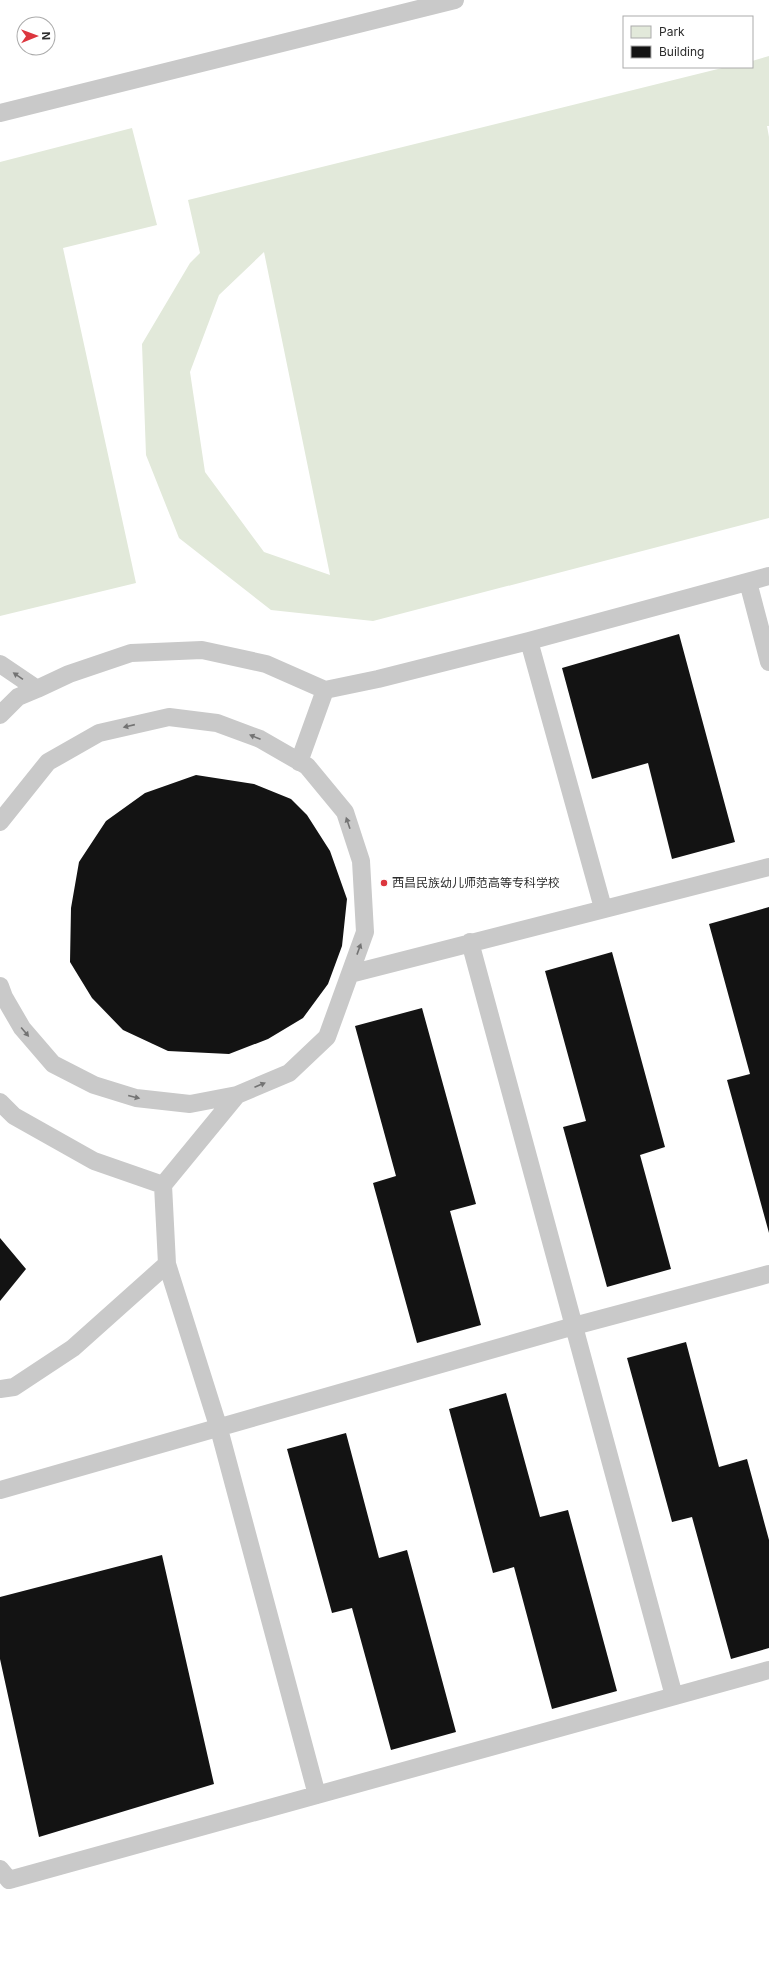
<svg xmlns="http://www.w3.org/2000/svg" width="769" height="1979" font-family="Inter,'Noto Sans SC',sans-serif">
	<style>
		.green { fill: #e2e9da; fill-rule: evenodd }
		.building { fill: #131313 }
		.lines { fill: none; stroke-linecap: round; stroke-linejoin: round }
		.lane { stroke: #c9c9c9; stroke-width: 18 }
		.oneway { fill: #737373 }
		.poi-dot { fill: #dc363e; stroke: #fff; stroke-width: 1.5 }
		.labels { text-anchor: middle; stroke-width: 4; stroke-linejoin: round; paint-order: stroke }
		.poi-label { font-size: 12px; fill: #2c2c2c; stroke: #fff; text-anchor: start }
	</style>
	<rect width="100%" height="100%" fill="#fff"/>
	<path class="green" d="M769,56V126H767L769,137V518L373,621L271,610L179,538L146,455L142,344L190,263L200,253L188,200L726,67H752V61ZM264,252L330,575L264,552L205,472L190,372L219,295Z
		M132,128L157,225L63,248L136,583L0,616V162Z"/>
	<path class="building" d="M679,634L735,842L672,859L648,763L592,779L562,668Z
		M196,775L254,784L291,799L307,815L330,851L347,899L342,946L328,984L303,1018L268,1039L229,1054L168,1051L123,1030L92,998L70,962L71,908L79,862L106,821L145,793Z
		M769,907V1233L727,1080L750,1074L709,924Z
		M612,952L665,1147L640,1155L671,1269L607,1287L563,1127L586,1121L545,971Z
		M422,1008L476,1204L450,1211L481,1325L417,1343L373,1183L396,1176L355,1026Z
		M0,1238L26,1269L0,1301Z
		M686,1342L719,1467L747,1459L769,1540V1648L731,1659L692,1517L672,1522L627,1358Z
		M506,1393L540,1517L568,1510L617,1691L552,1709L514,1567L493,1573L449,1409Z
		M346,1433L379,1558L407,1550L456,1732L391,1750L352,1608L332,1613L287,1449Z
		M162,1555L214,1784L39,1837L0,1659V1597Z"/>
	<g class="lines">
		<path class="lane" d="M0,113L455,0
			M748,582L769,662
			M529,641L603,908
			M0,664L37,689
			M0,715L18,697L37,689L69,674L131,653L202,650L266,664L325,690L378,679L529,641L769,576
			M299,762L325,690
			M0,822L48,762L99,733L169,717L217,723L260,739L307,766L345,812L361,861L365,932L327,1037L289,1073L237,1095L190,1104L136,1098L94,1085L53,1064L22,1028L4,997L0,986
			M470,942L674,1696
			M350,974L769,867
			M0,1102L14,1116L94,1161L163,1185L167,1264L73,1348L14,1387L0,1389
			M163,1185L237,1095
			M167,1264L219,1429L317,1795
			M0,1490L574,1326L769,1274
			M0,1869L9,1880L769,1670"/>
	</g>
	<defs><path id="oneway-solid" d="M-6-.8H1V-3.2L6.5 0L1 3.2V.8H-6Z"/></defs>
	<g class="oneway">
		<use href="#oneway-solid" transform="translate(18 676) rotate(-146)"/>
		<use href="#oneway-solid" transform="translate(129 726) rotate(167)"/>
		<use href="#oneway-solid" transform="translate(255 737) rotate(-158)"/>
		<use href="#oneway-solid" transform="translate(348 823) rotate(-109)"/>
		<use href="#oneway-solid" transform="translate(359 949) rotate(-70)"/>
		<use href="#oneway-solid" transform="translate(25 1032) rotate(50)"/>
		<use href="#oneway-solid" transform="translate(260 1085) rotate(-23)"/>
		<use href="#oneway-solid" transform="translate(134 1097) rotate(14)"/>
	</g>
	<circle class="poi-dot" cx="384" cy="883" r="4"/>
	<g class="labels">
		<g class="poi-label">
			<text x="392" y="887">西昌民族幼儿师范高等专科学校</text>
		</g>
	</g>
	<rect x="623" y="16" width="130" height="52" fill="#ffffff" stroke="#ababab"/>
	<rect x="631" y="26" width="20" height="12" fill="#e2e9da" stroke="#ababab"/>
	<text x="659" y="36" font-size="12" fill="#2c2c2c">Park</text>
	<rect x="631" y="46" width="20" height="12" fill="#131313" stroke="#ababab"/>
	<text x="659" y="56" font-size="12" fill="#2c2c2c">Building</text>
	<g transform="translate(36 36) rotate(89)"><circle r="19" fill="#ffffff" stroke="#ababab"/>
	<path d="M0-3L7 15L0 10L-7 15Z" fill="#dc363e"/>
	<text y="-6" font-size="11" font-weight="bold" text-anchor="middle" fill="#2c2c2c">N</text>
	</g>
</svg>
